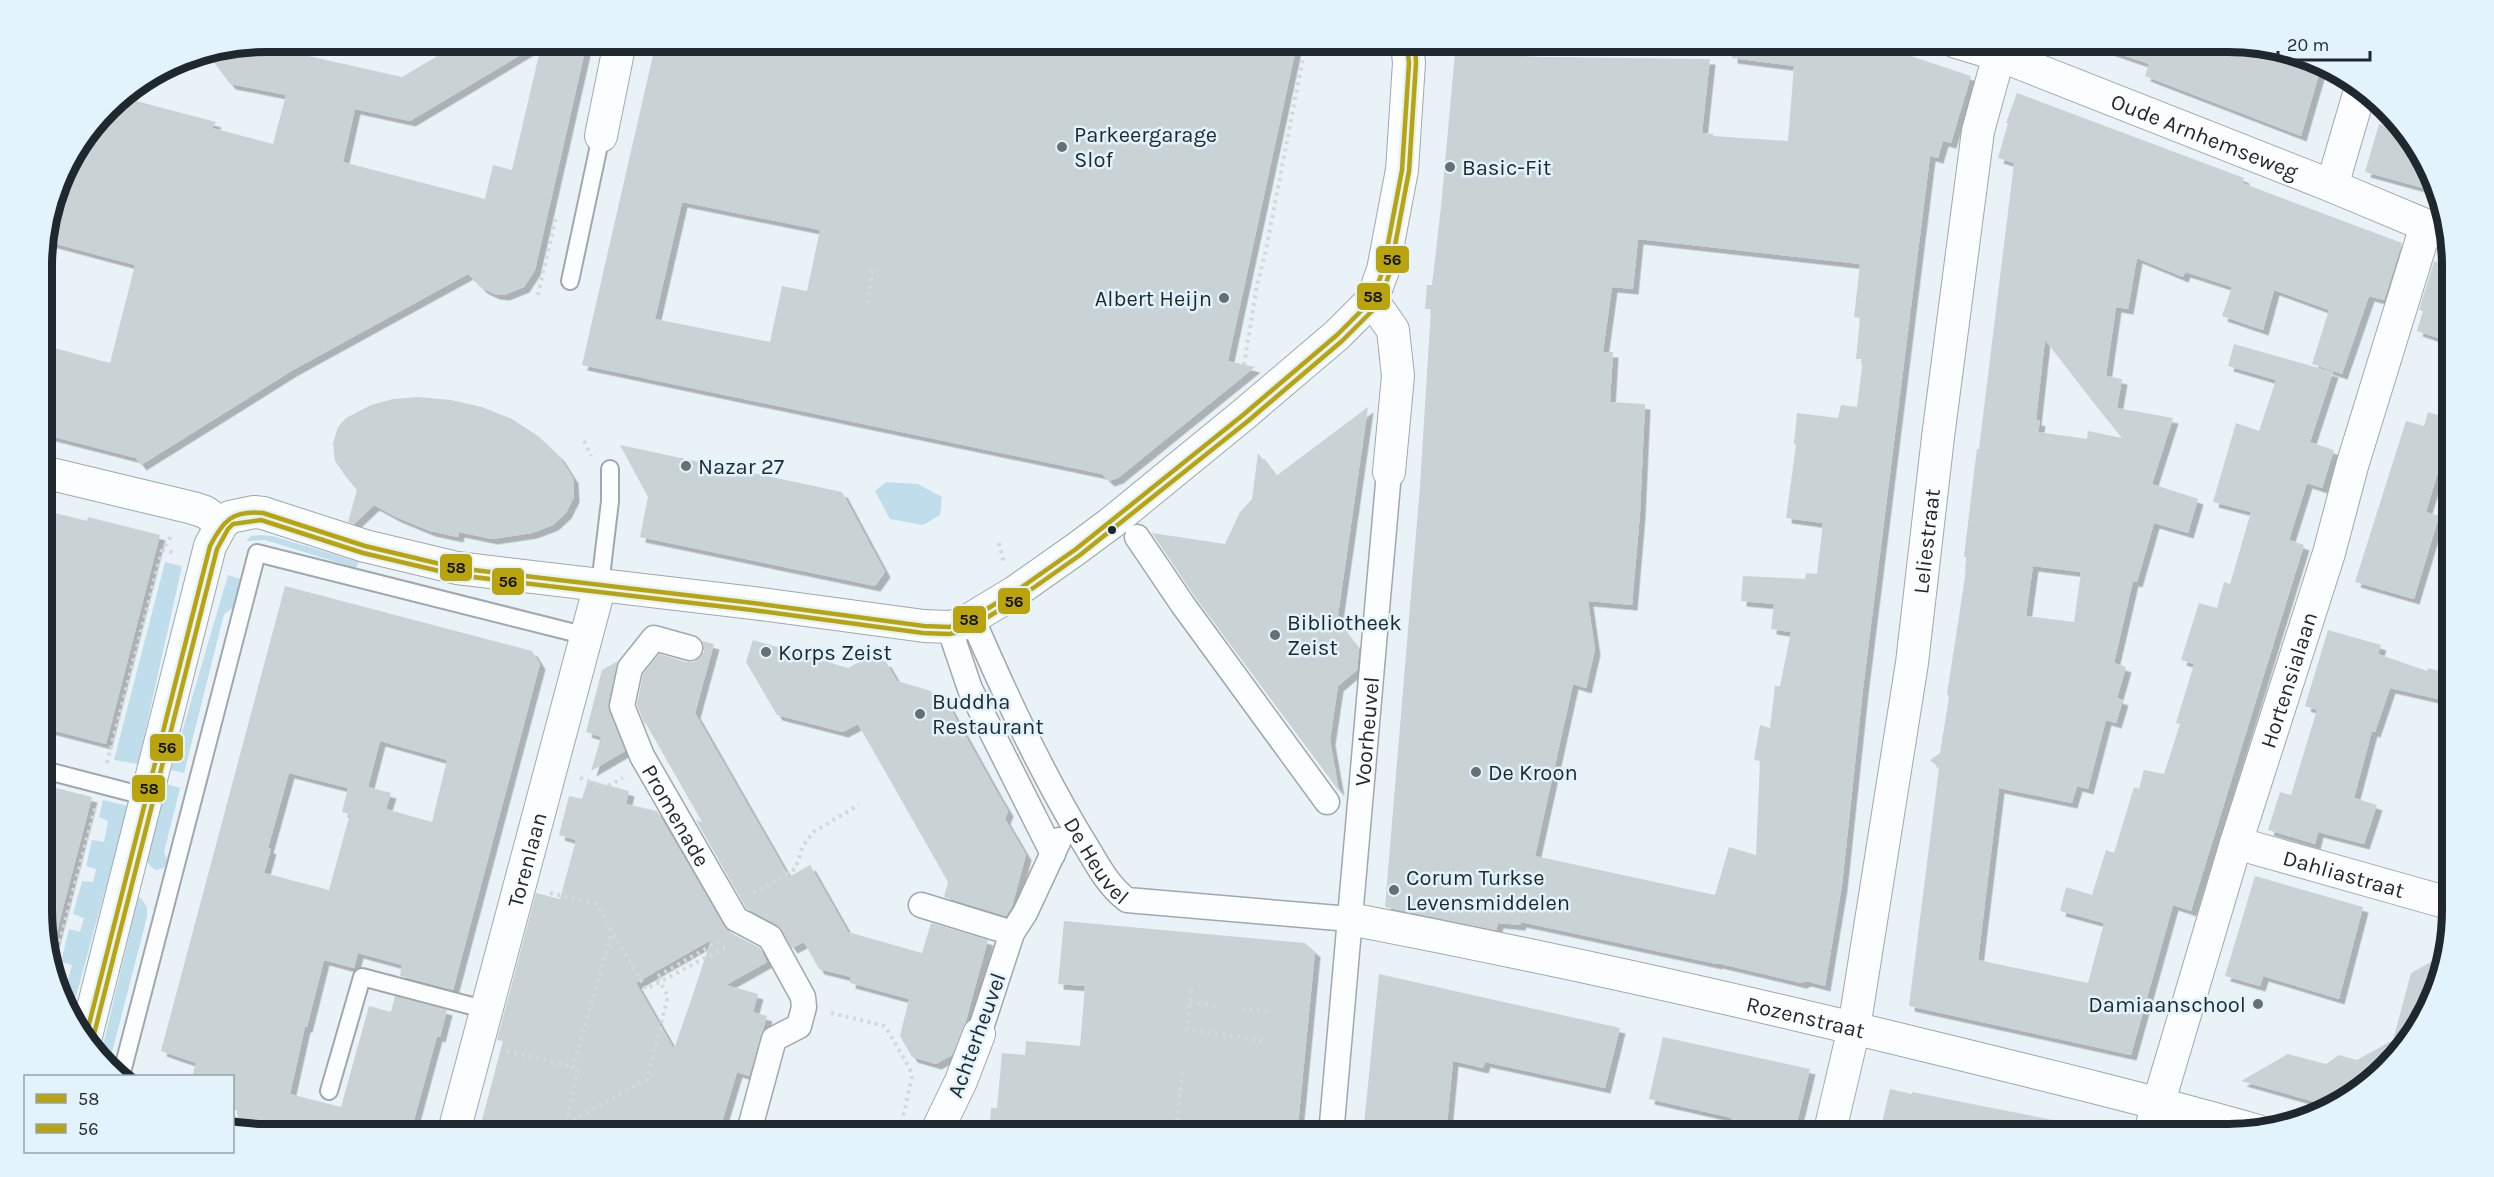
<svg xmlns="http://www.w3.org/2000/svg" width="2494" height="1177" font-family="Karla,sans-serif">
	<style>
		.green { fill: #c0ddeb }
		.building { fill: #c9d3d6; fill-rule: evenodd; filter: url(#shadow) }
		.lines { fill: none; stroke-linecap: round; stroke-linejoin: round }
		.service-casing { stroke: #a0a8ad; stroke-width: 20 }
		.pedestrian-casing { stroke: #a0a8ad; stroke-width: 27 }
		.minor-casing { stroke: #a0a8ad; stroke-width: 34 }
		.path { stroke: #d5d8da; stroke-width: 4; stroke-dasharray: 3 4.5; stroke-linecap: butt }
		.service { stroke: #fcfdfe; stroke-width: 16 }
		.pedestrian { stroke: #fcfdfe; stroke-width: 24 }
		.minor { stroke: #fcfdfe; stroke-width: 32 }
		.bus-1-casing { stroke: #e3f3fc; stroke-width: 9 }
		.bus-2-casing { stroke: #e3f3fc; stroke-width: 9 }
		.bus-1 { stroke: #b9a40e; stroke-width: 4.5 }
		.bus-2 { stroke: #b9a40e; stroke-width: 4.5 }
		.poi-dot { fill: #656f74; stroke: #e3f3fc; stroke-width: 2 }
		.bus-dot { fill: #1e282e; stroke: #e3f3fc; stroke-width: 2 }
		.labels { text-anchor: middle; stroke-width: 5; stroke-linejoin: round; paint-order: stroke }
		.poi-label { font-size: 22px; fill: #1e282e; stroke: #e3f3fc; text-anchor: start }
		.street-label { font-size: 22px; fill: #1e282e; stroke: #e3f3fc }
		.rim { fill: none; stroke: #1e282e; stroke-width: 8 }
		.line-badge { stroke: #e3f3fc; stroke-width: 2 }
		.pale-badge-label { font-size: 16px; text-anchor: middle; font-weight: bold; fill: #111 }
	</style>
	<defs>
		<filter id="shadow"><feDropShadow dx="5.5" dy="5.5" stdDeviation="0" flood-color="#0004"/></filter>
	</defs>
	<rect width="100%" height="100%" fill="#e9f2f6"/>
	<path class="green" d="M886,482L918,484L942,497L940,515L923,525L890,519L875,491Z
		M259,535L272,536L359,562L356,568L265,540L246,541L251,536Z
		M165,562L182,566L138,764L114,760Z
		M228,575L241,579L233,608L224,614L184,773L171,770Z
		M167,784L180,788L164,852L168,862L163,868L156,870L150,866L147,861Z
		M103,800L128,806L72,1011L67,1009C61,1000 54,989 57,978L68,979L72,965L61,962L69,929L80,932L84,918L73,914L82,881L93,882L96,869L86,866L92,840L104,842L108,821L99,817Z
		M140,897L147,907V917L110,1060L116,1070L114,1072L100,1058L138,898Z"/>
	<path class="building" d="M461,42H542L410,121L355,109L343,162L485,199L493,165L512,170L542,42H587L535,270L524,287L504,295L494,294L482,288L468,274L293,370L141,465L136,458L43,434V345L110,363L135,265L45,241L65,167L118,98L121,97L216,122L212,128L273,144L286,95L230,84L208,54L255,44L402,77Z
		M656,42H1266L1296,48L1228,361L1255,367L1118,478L1109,481L1102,474L582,365ZM682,202L820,230L807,291L782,286L770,342L655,319Z
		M1733,42H1849L1908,55L1971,76L1951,143L1943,141L1938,158L1930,156L1863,689L1842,885L1825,986L1806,981L1801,983L1717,963V964L1521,922L1520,925L1498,923L1496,930L1385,907L1420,486L1431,309H1425L1427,285H1432L1441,207L1455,53L1542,57L1710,59L1702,133L1713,134V136L1788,141L1794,66L1732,58ZM1638,239L1860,264L1854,317L1860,318L1856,359H1863L1857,407L1841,405L1838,418L1797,413L1794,444L1796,445L1786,518L1823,523L1817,574L1806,573L1805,579L1743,576L1741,601L1774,604L1771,629L1791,632L1780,686H1775L1770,728L1760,725L1754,760L1760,761L1756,855L1729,847L1715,895L1535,856L1573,684L1586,688L1595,650L1588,601L1632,605L1640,513L1645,404L1610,402L1613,352H1603L1612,287L1633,289Z
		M2096,42H2227L2313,59L2322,64L2301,136L2145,76L2149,64L2096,46Z
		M2017,93L2244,178L2242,183L2402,243L2384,300L2369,296L2342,374L2312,364L2329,310L2274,290L2263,330L2222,316L2232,287L2185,272L2183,277L2137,258L2128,309L2116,307L2106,376L2122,379L2117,408L2173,418L2152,484L2198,499L2188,533L2154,523L2137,582L2133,581L2114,663L2126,667L2117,698L2123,700L2116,723L2106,720L2088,789L2077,786L2072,803L1999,788L1978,960L2088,983L2104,923L2060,911L2066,887L2092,895L2106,850L2114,853L2134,787L2139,789L2144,770L2164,774L2180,724L2176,723L2194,664L2181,660L2199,603L2217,608L2224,582L2230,584L2251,512L2213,502L2236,423L2259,431L2276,380L2228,366L2234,344L2333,372L2310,442L2334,450L2322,488L2307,483L2289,540L2304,545L2191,911L2173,905L2131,1055L1909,1006L1939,768L1930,760L1940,753L1949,697L1947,694L1965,577L1966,557H1964L1973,481L1977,449H1979L2014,163L1998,158L2008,123H2006ZM2045,340L2097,407L2122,438L2088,431L2087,439L2038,432L2040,421L2036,420ZM2033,566L2081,572L2074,622L2026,616Z
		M2379,124L2407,133L2435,181L2438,192L2365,172Z
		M2434,261L2450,267V342L2417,331L2423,311L2419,310Z
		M418,397L451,400L482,407L512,419L538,436L559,456L573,478L574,497L566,513L553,525L532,533L492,539L459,532L458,537L430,531L396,517L374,505L354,524L348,522L357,490L346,477L335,461L333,443L338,427L346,418L371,405L393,399Z
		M1368,407L1337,622L1359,649L1357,670L1338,686L1330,740L1339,791L1195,597L1152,533L1225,544L1240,512L1252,499L1258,453L1276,476Z
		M2428,412L2451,419V463L2441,461L2426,512L2439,516L2414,599L2355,582L2406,421L2424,426Z
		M620,445L842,492L885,572L875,586L640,537L648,497Z
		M55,513L87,521L88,517L160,535L106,744L44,728L43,652L51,621L43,619V515L54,517Z
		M285,586L532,651L540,664L453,990L400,976L402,965L358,953L354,968L324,960L307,1027H305L290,1094L341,1107L369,1006L391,1012L395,996L447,1010L440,1037L437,1036L410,1135H267L235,1129L239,1111L232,1109V1077H192L196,1063L161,1051ZM380,741L447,760L432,822L386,809L391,793L368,787ZM289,773L348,788L342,812L350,814L329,890L264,873L271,849L268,848Z
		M2328,630L2381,645L2378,654L2427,671L2428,668L2451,674V702L2390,688L2375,732L2372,731L2354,798L2377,805L2364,844L2318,832L2315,844L2268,830L2280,792L2291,795L2317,710L2305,706Z
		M753,640L848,668L868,657L886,662L897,681L931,691L939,705L946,701L998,794L1008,811L1005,819L1026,855L1012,906L1006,916L944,897L948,882L858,724L843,732L777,715L746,662Z
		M702,641L714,644L695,713L789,877L810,865L848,932L922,953L931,923L988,940L965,1024L952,1055L936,1064L912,1057L900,1036L909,999L850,983L851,977L819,969L804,942L792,948L777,925L746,908L696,820L702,822L645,722V725L637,705L643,674L659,654L686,662H694L704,652Z
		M618,661L608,704L609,711L625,751L591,771L601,737L586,732L602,670Z
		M588,780L629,791L626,804L657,811L724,926L729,932L760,948L767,962L726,985L758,994L753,1012L767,1016L749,1076L737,1072L718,1135H478L503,1041L497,1040L536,893L560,899L576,840L559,835L569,796L582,799ZM711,940L689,1006L674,1049L636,983Z
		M44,785L92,797L52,950L47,949L44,940Z
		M2255,876L2363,907L2339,999L2263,976L2260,986L2225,976Z
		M1064,921L1305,943L1315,952L1297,1135H989L991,1108H997L1002,1053L1025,1055L1026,1041L1080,1046L1085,986L1058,984Z
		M2443,955L2435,996L2405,1047L2352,1097L2333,1107L2241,1081L2288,1054L2326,1064L2339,1055L2357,1060L2393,1040L2411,973Z
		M1379,974L1620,1028L1605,1088L1485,1062L1483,1068L1453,1061L1446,1135H1363Z
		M1663,1037L1810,1069L1794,1135H1727L1732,1118L1649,1099Z
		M1890,1089L1912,1094V1092L2063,1122L2061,1135H1879Z"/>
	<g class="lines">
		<g class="service-casing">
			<path id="service" d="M570,281L601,136
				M600,585L610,501V469
				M44,770L148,797
				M2444,901L2452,877
				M121,1076L257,553L587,636
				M329,1091L362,977L487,1010"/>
		</g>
		<g class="pedestrian-casing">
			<g id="pedestrian">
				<path d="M1137,537L1183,605L1327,802"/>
				<path id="s1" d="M972,618C1005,694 1040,770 1083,841C1097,863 1106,884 1127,900L1350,919"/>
				<path d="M949,627L970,689L1053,854"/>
				<path id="s2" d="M690,648L654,638L630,668L622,706L642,756L736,919L770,937L803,997L804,1007L799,1026L774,1039L748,1135"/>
				<path d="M921,905L1012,933"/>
				<path d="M979,1034L1012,933L1025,913L1059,840"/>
				<path id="s3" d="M1331,1135L1389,472"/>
			</g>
		</g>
		<g class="minor-casing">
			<g id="minor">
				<path id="s4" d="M1956,42L1999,55L2332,186L2449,235"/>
				<path d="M601,136L620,42"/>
				<path d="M2332,186L2361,87"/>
				<path d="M1372,300L1393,330L1398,376L1389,472"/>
				<path d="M43,472L193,508L205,512L222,524"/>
				<path id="s5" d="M2236,843L2452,904"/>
				<path id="s6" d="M1350,919C1543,956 1736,999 1927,1046C2038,1073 2149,1100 2258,1131"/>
				<path d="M85,1040L210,546L222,524L230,517L254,512L263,513L365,546L457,568L753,603L924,626L949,627L962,624L1015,592L1076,549L1111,523L1243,415L1337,335L1372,300L1383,270L1402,170L1409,63L1407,43"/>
				<path id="s7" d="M453,1135L600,585"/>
				<path d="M935,1135L961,1081L979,1034"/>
				<path id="s8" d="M1829,1135L1854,1028L1912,663L1938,437L1978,131L1999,55"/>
				<path id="s9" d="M2149,1135L2236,843L2329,553L2352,466L2426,226"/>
			</g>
		</g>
		<path class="path" d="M538,295L556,217
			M868,303L873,266
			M1244,365L1257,285L1266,250L1306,42
			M584,441L591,456
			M999,543L1004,563
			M162,550L176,553
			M107,763L162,550L172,535
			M580,778L606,787L623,778
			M550,893L596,904L646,989L660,982L668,996L647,1079L566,1124L563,1135
			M753,893L795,869L803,846L813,832L859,805
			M719,941L656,977L660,982L727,946
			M52,971L95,808
			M1191,990L1187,1029L1266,1041
			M1190,1002L1219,1006
			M1242,1009L1269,1011
			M831,1013L885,1026L910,1069L912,1077L899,1135
			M507,1051L573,1067
			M566,1124L578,1069L573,1067L612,932
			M1176,1135L1182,1071"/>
		<use href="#service" class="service"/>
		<use href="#pedestrian" class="pedestrian"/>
		<use href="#minor" class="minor"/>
		<g class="bus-1-casing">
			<path id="bus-1" d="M85,1040L210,546C223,521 232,510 263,513L365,546L457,568L753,603L924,626L949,627L962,624L1015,592L1076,549L1243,415L1337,335L1372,300L1383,270L1402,170L1409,63L1407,43L1409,42"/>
		</g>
		<g class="bus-2-casing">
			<path id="bus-2" d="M92,1042L217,549L228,529L233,524L261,520L363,553L456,575L752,610L923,633L949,634L965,631L1019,598L1080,555L1248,421L1342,341L1378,305L1390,272L1409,171L1416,63L1415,47"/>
		</g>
		<use href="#bus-1" class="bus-1"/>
		<use href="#bus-2" class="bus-2"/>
	</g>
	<g class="poi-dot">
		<circle cx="1062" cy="147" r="6"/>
		<circle cx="1450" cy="167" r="6"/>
		<circle cx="1224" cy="298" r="6"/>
		<circle cx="686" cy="466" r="6"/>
		<circle cx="1275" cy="635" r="6"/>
		<circle cx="766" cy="652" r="6"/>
		<circle cx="920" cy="714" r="6"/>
		<circle cx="1476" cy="772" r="6"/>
		<circle cx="1394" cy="890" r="6"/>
		<circle cx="2258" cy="1004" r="6"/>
	</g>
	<circle class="bus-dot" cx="1112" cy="530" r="5"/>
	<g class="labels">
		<g class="poi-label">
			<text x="1074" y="142">Parkeergarage<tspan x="1074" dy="25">Slof</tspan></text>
			<text x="1462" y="175">Basic-Fit</text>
			<text x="1212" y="306" text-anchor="end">Albert Heijn</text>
			<text x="698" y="474">Nazar 27</text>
			<text x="1287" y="630">Bibliotheek<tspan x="1287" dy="25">Zeist</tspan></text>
			<text x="778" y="660">Korps Zeist</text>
			<text x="932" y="709">Buddha<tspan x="932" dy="25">Restaurant</tspan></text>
			<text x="1488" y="780">De Kroon</text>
			<text x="1406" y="885">Corum Turkse<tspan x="1406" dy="25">Levensmiddelen</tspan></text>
			<text x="2246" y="1012" text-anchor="end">Damiaanschool</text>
		</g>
		<g class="street-label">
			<text dy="8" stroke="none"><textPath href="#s4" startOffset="266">Oude Arnhemseweg</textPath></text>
			<text dy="8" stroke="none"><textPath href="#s8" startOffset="602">Leliestraat</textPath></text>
			<text dy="8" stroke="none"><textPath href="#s9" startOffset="476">Hortensialaan</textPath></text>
			<text dy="8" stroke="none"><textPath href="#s3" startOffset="405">Voorheuvel</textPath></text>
			<text dy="8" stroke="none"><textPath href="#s2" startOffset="237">Promenade</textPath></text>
			<text dy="8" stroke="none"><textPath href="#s1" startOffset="273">De Heuvel</textPath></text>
			<text dy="8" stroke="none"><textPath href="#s7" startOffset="285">Torenlaan</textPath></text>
			<text dy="8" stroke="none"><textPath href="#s5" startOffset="112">Dahliastraat</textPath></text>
			<text dy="8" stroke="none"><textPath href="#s6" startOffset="466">Rozenstraat</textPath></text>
			<text transform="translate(976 1035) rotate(-70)" y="8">Achterheuvel</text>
		</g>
	</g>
	<path d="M0 0H2494V1177H0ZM266 52H2228A214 214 0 0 1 2442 266V910A214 214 0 0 1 2228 1124H266A214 214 0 0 1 52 910V266A214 214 0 0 1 266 52Z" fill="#e3f3fc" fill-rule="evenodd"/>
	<path class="rim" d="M266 52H2228A214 214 0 0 1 2442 266V910A214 214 0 0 1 2228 1124H266A214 214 0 0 1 52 910V266A214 214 0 0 1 266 52Z"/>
	<g class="line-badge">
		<rect x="1375" y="245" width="35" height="29" rx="6" fill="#b9a40e"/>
		<rect x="1356" y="282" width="35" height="29" rx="6" fill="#b9a40e"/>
		<rect x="439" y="553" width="34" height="29" rx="6" fill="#b9a40e"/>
		<rect x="491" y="567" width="34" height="29" rx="6" fill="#b9a40e"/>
		<rect x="997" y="587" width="34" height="28" rx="6" fill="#b9a40e"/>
		<rect x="952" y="605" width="35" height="29" rx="6" fill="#b9a40e"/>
		<rect x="149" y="733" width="35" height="29" rx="6" fill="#b9a40e"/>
		<rect x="131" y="774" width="35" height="29" rx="6" fill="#b9a40e"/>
	</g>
	<g class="pale-badge-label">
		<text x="1392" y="265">56</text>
		<text x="1373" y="302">58</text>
		<text x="456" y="573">58</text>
		<text x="508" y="587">56</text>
		<text x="1014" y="607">56</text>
		<text x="969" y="625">58</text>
		<text x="167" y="753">56</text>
		<text x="149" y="794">58</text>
	</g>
	<rect x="24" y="1075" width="210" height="78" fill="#e3f3fc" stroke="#94a2aa" stroke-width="1.5"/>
	<rect x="36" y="1094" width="30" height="9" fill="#b9a40e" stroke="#94a2aa" stroke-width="1.5"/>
	<text x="78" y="1105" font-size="18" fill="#1e282e">58</text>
	<rect x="36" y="1124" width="30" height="9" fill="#b9a40e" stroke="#94a2aa" stroke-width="1.5"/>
	<text x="78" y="1135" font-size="18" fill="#1e282e">56</text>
	<path d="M2278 51v9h92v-9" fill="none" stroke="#1e282e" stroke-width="3"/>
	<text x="2287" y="51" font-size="18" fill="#1e282e" stroke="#e3f3fc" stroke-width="4.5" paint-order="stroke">20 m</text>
</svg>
